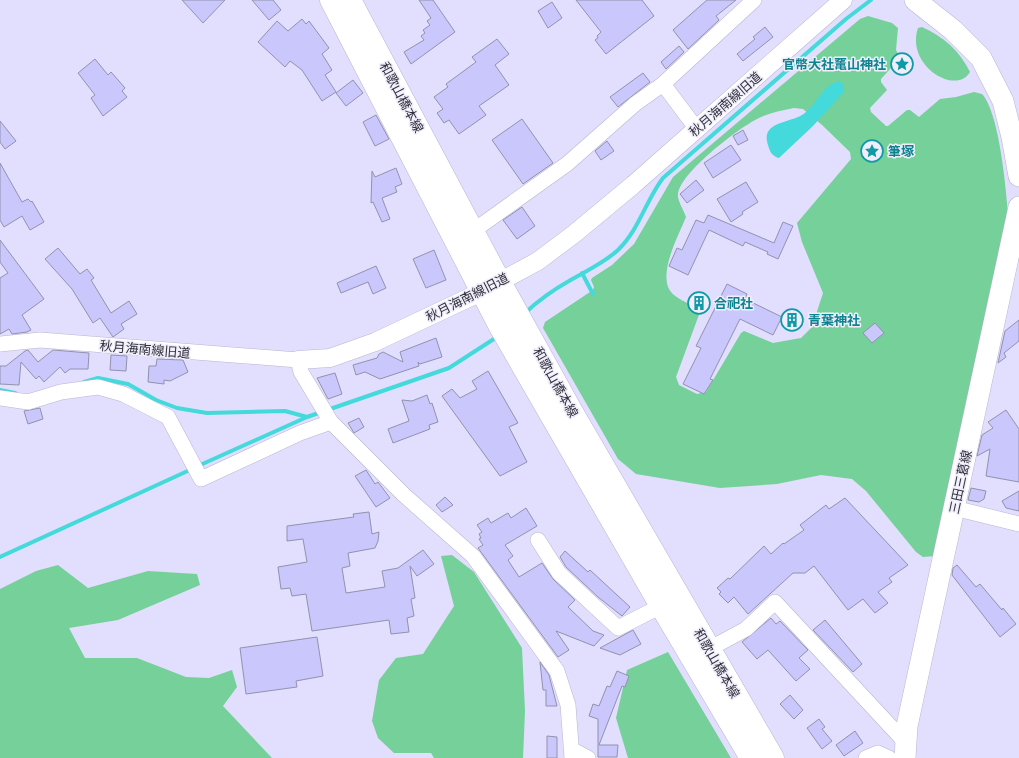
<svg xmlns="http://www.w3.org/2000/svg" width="1019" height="758" font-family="Roboto,'Noto Sans JP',sans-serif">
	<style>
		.green { fill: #75d099; fill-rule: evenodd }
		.water { fill: #44d9da }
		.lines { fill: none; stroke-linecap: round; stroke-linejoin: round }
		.stream { stroke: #44d9da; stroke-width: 4 }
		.building { fill: #c9c7fc; stroke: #9292ae }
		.minor-casing { stroke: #b9b5d2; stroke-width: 16 }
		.tertiary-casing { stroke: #b9b5d2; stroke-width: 19 }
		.secondary-casing { stroke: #b9b5d2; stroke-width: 22 }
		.primary-casing { stroke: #b9b5d2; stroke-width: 23 }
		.minor { stroke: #fff; stroke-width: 15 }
		.tertiary { stroke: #fff; stroke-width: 18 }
		.secondary { stroke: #fff; stroke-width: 21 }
		.primary { stroke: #fff; stroke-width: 22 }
		.labels { text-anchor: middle; stroke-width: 3; stroke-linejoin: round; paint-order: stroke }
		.culture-label { font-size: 13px; font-weight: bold; fill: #0d838f; stroke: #efeefa; text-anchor: start }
		.street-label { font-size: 13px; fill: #31303b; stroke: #efeefa }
	</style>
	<rect width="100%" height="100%" fill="#e2defd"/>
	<path class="green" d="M868,16L892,23L898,28L896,50L900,58L881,79V82L887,90L870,108L871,112L886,126H888L907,110H910L919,117L940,99L956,97L974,92L982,94C999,112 1006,187 1008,213L935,556L923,557L916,552L866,491L852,479L821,475L777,484L720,488L636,474L618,459L543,328L545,322L593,290L594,287L591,280L592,278L612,265L634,244L673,177L860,19ZM794,108L803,109L822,125L850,152L851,159L797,223L802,242L823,293L812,327L801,338L773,343L744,331L741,333L706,392L697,394L679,385L676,377L700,312L699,309C691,304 681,301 674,295C654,279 679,235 686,217C684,211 679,203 678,197C675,176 738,129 755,120C767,113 780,111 794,108Z
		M922,27C943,36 960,51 970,72C957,96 905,66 918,28Z
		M452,555L474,572L522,648L525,711L523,758H434L431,753H394L378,738L372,721L379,680L396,658L423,654L454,606L441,556Z
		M58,565L88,588L148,571L197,574L200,585L118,620L69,628L85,658H137L186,677L209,678L232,670L237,687L223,706L272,758H0V589L36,571Z
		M668,652L731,758H628L616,718L627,670Z"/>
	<path class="water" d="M840,81L844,86L843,93L813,126L779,158C772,156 770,152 768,145C760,122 789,123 802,115C817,106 821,85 840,81Z"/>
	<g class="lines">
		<path class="stream" d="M582,273L593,294
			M525,313C539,300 553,290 569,281C586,271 604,263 618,250C639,230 646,200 663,178L846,19L871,0
			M84,382L98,378L128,384L156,400L177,408L207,413L285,411L307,417
			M0,390L15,393
			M198,466L307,417L449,368L497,337
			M0,557L192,469"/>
	</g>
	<path class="building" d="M182,0H225L203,23Z
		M252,0H273L281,10L269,20Z
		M419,0H433L455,32L411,64L404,52L424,40L421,36L425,33L423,30L430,25L427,21L431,18Z
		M576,0H642L654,16L606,54L595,40L598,38L597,36L601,32Z
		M707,0H736L716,16L719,20L688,49L673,30Z
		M552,2L562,18L548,28L538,11Z
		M302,19L306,24L309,21L329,48L322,54L332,70L325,75L336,92L322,101L302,70L290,61L285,67L258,42L277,21L288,31Z
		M765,27L773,37L743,61L737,54L755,39L753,37Z
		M497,39L509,54L495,65L509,85L479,106L486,115L459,134L449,120L444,123L437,113L443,109L434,97L448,87L446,84L476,62L472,57Z
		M679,46L684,52L666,69L661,62Z
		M95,59L108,75L111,72L119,81L125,88L122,91L127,97L103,116L91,98L95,95L78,73Z
		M643,73L650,82L618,107L610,97Z
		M353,80L363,93L346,106L336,93Z
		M376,115L389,139L375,146L363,122Z
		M522,119L553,163L523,184L492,140Z
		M0,121L16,141L5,149L0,142Z
		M743,130L748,140L738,145L733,136Z
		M607,141L614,151L601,160L595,151Z
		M731,145L741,160L713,178L704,163Z
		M0,163L22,202L28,199L31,202L32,201L44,222L30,230L22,216L4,227L0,220Z
		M396,168L402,184L395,187L397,192L382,198L390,219L382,222L373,202L371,203L372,171L375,177Z
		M696,180L704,190L687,203L680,194Z
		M746,182L758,202L742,212L743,214L731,222L717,199Z
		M522,207L535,226L517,239L503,220Z
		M708,215L774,243L783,222L793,226L778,259L767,254L768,252L745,242L743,246L709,230L688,275L669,266L677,248L682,250L696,220L704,223Z
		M0,240L44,299L22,315L31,330L27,332L12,334L9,329L0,334V278L8,273L0,262Z
		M58,248L80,274L87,269L94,278L91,280L111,313L129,301L137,314L121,324L124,329L113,337L100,318L93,323L72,289L45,259Z
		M434,250L446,280L426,288L413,259Z
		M376,266L386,288L373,294L368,282L341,293L337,283Z
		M727,284L747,294L745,299L782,317L773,335L740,319L710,379L713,380L704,394L683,384L701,348L696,346Z
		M1019,320V341L1004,353L1006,357L998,363L1005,331Z
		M875,323L884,333L872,343L863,333Z
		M436,338L442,357L420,364L418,362L419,366L380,379L365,372L356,375L353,365L377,358L379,354L383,352L403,362L400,352Z
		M28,350L38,362L53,350L89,353L88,369H70L65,373L60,367L44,382L39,376L36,379L21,362L19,385L0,384V366H6L25,351Z
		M111,355L127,356L126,371L110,370Z
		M157,359L183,360L188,372L170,381L164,380V384L148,382L149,366H156Z
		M488,371L518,423L509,427L527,462L500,476L442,396L452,389L460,398L477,389L472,381Z
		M335,373L342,394L328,399L317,378Z
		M427,395L430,404L432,403L438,422L429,425L430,429L393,443L388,429L409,421L402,400L412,401Z
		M40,408L43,419L28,424L24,411Z
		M1006,410L1019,429V482L986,476L990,449L977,456L982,435L993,428L988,422Z
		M359,418L364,427L354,433L348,423Z
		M366,470L375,484L378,482L390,498L376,507L355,476Z
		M971,488L986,491L984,499L979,502L968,500Z
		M1019,491V511L1006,508L1002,501Z
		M445,497L453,505L442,512L436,505Z
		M845,498L908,565L889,578L892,582L878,592L888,603L875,613L863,599L848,610L814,566L805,573H793L748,614L734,597L728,603L719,594L721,592L717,588L728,578L730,579L764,546L771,554L783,543L784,544L804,530L800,525L826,505L829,509Z
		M526,508L537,526L505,545L513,556L508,560L519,577L542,563L553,579L575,600L568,607L593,631L604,635L594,646L556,631L569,650L558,657L478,548L483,545L479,539L481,538L479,534L482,532L477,525L488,518L491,523L508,513L511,518Z
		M369,512L372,534L379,532L378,541L375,548L348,553L350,566L342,568L346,593L385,587L382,571L398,568L423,550L434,564L417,576L410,566L415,598L411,599L414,616L407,618L409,632L391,634L389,620L312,631L306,594L292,596L290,588L281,589L278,567L307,562L303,539L287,541V526L354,517L353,514Z
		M565,551L588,572L590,570L630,607L622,616L598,597L566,567L560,557Z
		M957,565L976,587L980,584L1002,610L1003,608L1016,624L1000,637L952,575L953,568Z
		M771,618L776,624L780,621L808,650L799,658L810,669L796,681L768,650L757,659L742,642Z
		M825,620L862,664L853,672L813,630Z
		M633,630L641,644L620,655L600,648Z
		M317,637L323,676L296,681L297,687L246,694L240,648Z
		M540,662L549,675L557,706H546V690H543Z
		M617,671L629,676L625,687L622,686L599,745H618L617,757H598V719L589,716L593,704L599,706L607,686L610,687Z
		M790,695L803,710L794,719L780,704Z
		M819,719L825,727L822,729L832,741L822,749L807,728Z
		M855,731L863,743L844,756L836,745Z
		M547,736L557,737V758H547Z"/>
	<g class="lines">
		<g class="minor-casing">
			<path id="minor" d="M663,84L696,128
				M473,231L567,164L635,104L663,84L754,0
				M0,344L40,340L298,360L301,372L331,422L404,495L473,556L557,671L568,705L572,758
				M0,398L28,402L61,392L98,387L123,394L168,417L201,479L300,433L331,422
				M954,508L1019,524
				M538,540L559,573L618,628L661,606
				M709,649L746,629L775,602L906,743
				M573,750L588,758
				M866,758L878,753L889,758"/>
		</g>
		<g class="tertiary-casing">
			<path id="tertiary" d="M298,360L330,358L375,342L481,292L538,261L574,234L633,185L843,0"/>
		</g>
		<g class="secondary-casing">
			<path id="secondary" d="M915,0L953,30L981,58L1003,101L1012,137L1019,176
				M905,758L907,726L1019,207"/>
		</g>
		<g class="primary-casing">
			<path id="primary" d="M331,0L499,325L661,606L751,758
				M350,0L500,282L571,410L773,758"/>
		</g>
		<use href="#minor" class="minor"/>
		<use href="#tertiary" class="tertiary"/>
		<use href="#secondary" class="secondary"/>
		<use href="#primary" class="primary"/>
	</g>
	<defs>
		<g id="sight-ring" transform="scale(1.15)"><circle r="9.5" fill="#efeefa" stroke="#0f9aa8" stroke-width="1.5"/><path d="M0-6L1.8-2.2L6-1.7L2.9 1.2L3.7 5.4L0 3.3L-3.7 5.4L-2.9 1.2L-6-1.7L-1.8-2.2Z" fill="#0f9aa8"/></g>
		<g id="building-ring" transform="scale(1.15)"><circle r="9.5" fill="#efeefa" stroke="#0f9aa8" stroke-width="1.5"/><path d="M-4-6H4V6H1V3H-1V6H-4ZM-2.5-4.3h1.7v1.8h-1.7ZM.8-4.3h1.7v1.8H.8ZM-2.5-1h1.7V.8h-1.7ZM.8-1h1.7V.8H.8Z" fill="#0f9aa8"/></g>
	</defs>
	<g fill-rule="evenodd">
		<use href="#sight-ring" x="902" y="64"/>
		<use href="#sight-ring" x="872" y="151"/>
		<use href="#building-ring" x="699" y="303"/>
		<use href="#building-ring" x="792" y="320"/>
	</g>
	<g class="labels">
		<g class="culture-label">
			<text x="886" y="69" text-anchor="end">官幣大社竃山神社</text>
			<text x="888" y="156">筆塚</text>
			<text x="714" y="308">合祀社</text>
			<text x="808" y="325">青葉神社</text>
		</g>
		<g class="street-label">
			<text transform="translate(402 97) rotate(62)" y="5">和歌山橋本線</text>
			<text transform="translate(725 104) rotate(-41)" y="5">秋月海南線旧道</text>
			<text transform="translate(467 297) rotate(-27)" y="5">秋月海南線旧道</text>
			<text transform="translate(145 349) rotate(5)" y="5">秋月海南線旧道</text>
			<text transform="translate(556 382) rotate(61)" y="5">和歌山橋本線</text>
			<text transform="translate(960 482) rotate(-78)" y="5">三田三葛線</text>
			<text transform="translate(717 663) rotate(60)" y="5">和歌山橋本線</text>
		</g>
	</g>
</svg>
